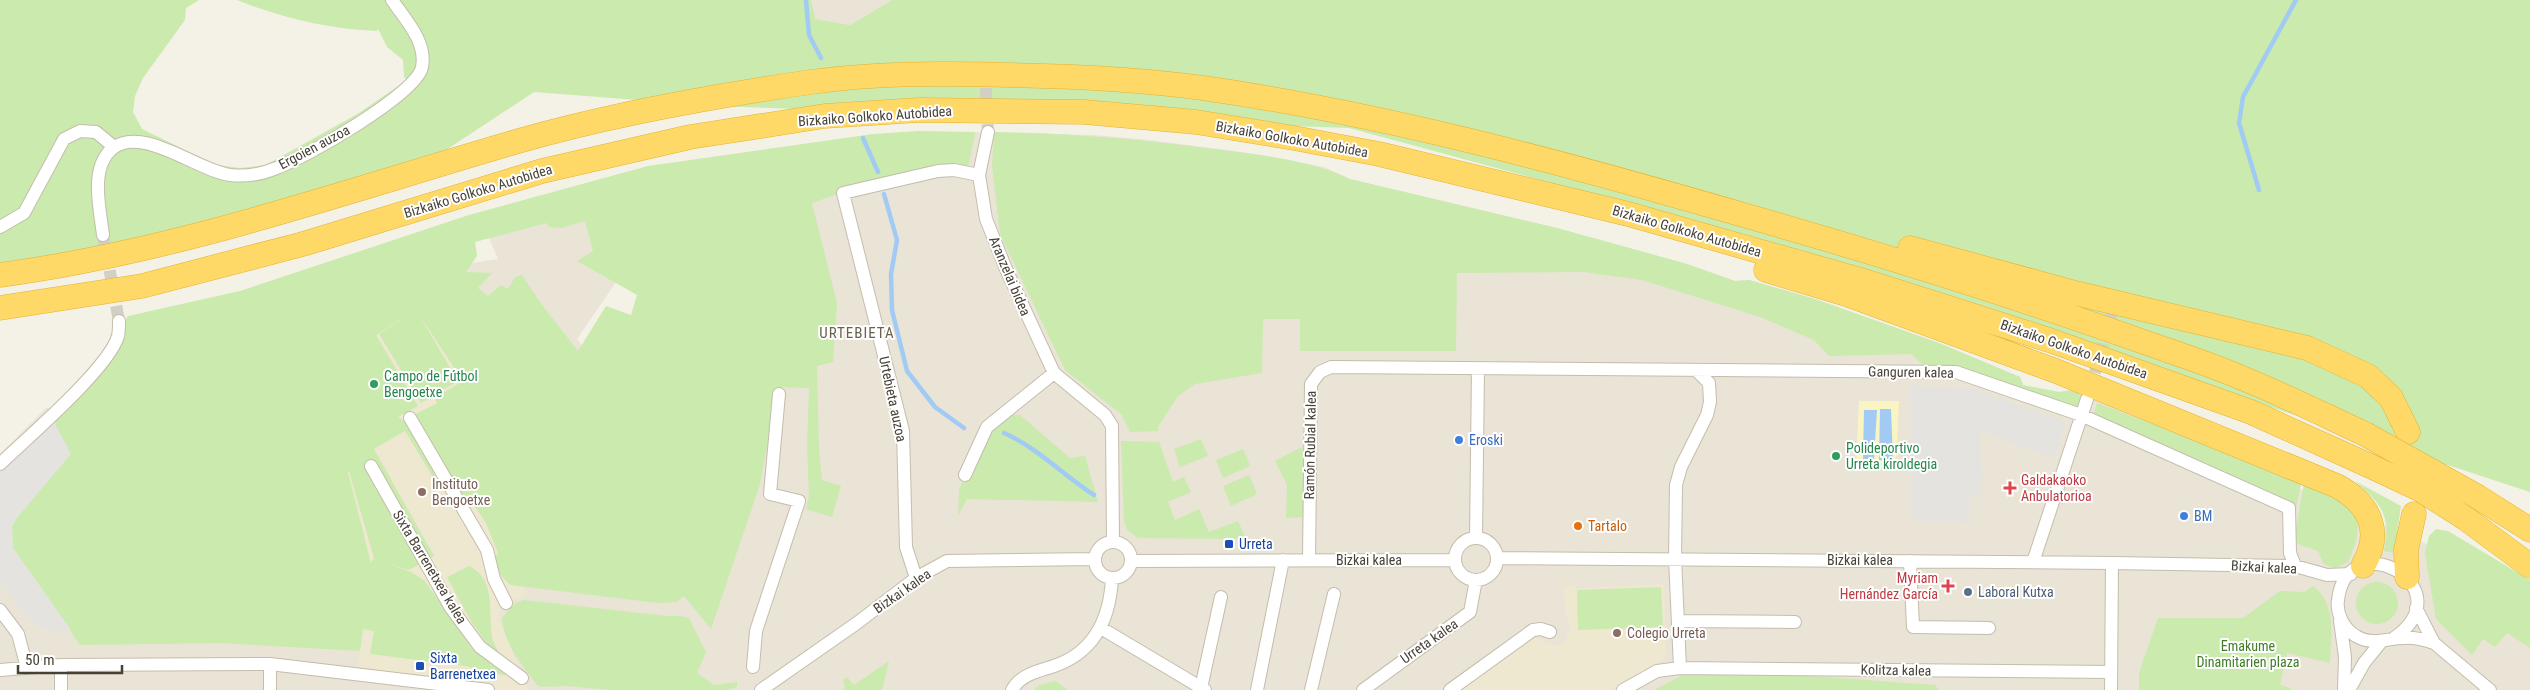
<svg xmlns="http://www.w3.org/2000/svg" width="2530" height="690" font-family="'Roboto Condensed',sans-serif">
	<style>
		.residential { fill: #e9e4d5 }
		.education { fill: #eee8d1 }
		.green { fill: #caeaae; fill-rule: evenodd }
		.sand { fill: #faf3c2 }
		.parking { fill: #e5e3df }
		.water { fill: #a1cbf4 }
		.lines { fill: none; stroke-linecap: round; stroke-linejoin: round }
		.stream { stroke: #a1cbf4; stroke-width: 4.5 }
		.street-tunnel { stroke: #d2cfc4; stroke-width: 12; stroke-dasharray: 12 6; stroke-linecap: butt }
		.street-casing { stroke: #c3bdac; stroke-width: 14 }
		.highway-casing { stroke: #e4b131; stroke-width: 25 }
		.street { stroke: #fff; stroke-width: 12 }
		.highway { stroke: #ffd968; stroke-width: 24 }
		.highway-bridge-casing { stroke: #e4b131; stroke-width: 25; stroke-linecap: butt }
		.highway-bridge { stroke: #ffd968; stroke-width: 24 }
		.leisure-dot { fill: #2e9e5b; stroke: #fff; stroke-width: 2 }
		.shop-dot { fill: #3f7fe0; stroke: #fff; stroke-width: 2 }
		.health-dot { fill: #e0444e; stroke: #fff; stroke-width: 2 }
		.education-dot { fill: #8d6e63; stroke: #fff; stroke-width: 2 }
		.food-dot { fill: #e8710a; stroke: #fff; stroke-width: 2 }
		.transit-dot { fill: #1a4fb4; stroke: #fff; stroke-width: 2 }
		.service-dot { fill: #5c6f8a; stroke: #fff; stroke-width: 2 }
		.labels { text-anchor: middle; stroke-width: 4; stroke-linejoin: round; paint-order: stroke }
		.street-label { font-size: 14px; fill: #484236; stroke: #fff }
		.leisure-label { font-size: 14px; fill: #27864d; stroke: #fff; text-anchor: start }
		.shop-label { font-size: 14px; fill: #366cbe; stroke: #fff; text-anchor: start }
		.health-label { font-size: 14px; fill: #be3a42; stroke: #fff; text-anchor: start }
		.education-label { font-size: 14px; fill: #785e54; stroke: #fff; text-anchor: start }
		.food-label { font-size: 14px; fill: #c56008; stroke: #fff; text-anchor: start }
		.transit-label { font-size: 14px; fill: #164399; stroke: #fff; text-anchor: start }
		.service-label { font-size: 14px; fill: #4e5e75; stroke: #fff; text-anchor: start }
		.park-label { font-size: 14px; fill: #407d26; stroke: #fff }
		.neighbourhood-label { font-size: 15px; letter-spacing: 1px; fill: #6b614c; stroke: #fff }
	</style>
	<rect width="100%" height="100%" fill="#f4f2e7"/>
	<path class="residential" d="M811,0H892L850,25L814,19Z
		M973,132L1093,135L1150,140L1242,152L1324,167L1350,179L1557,228L1687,264L1735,281L1749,280L1815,299L1939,343L2020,377L2023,385L2059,392L2072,390L2438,549L2530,609V690H0V454L47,407L58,419L12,526L13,548L168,643L283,642L359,651L373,572L375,278L498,259L488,236L588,212L616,282L577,339L605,375L793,195L885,176L892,158L911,163L927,150L954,162L959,161Z"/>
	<path class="education" d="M400,274L464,387L509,562L527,595L506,603L500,609L499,620L528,690H490L358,675L360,651L373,572L332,408Z
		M1664,584L1666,655L1663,660L1611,690H1462L1532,638L1557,646L1566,640L1570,628L1565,612L1564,586H1574L1575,589Z"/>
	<path class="green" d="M0,0H199L186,8L185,20L143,78L135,96L133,112L142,129L216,165L240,168L266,165L359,113L407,80L404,77L403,60L387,47L378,29L377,31C329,29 282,18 237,0H811L815,19L850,25L892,0H2530V492L1761,240L1349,128L715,106L534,92L434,158L377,180L0,274Z
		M918,131L973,132L975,134L968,168L841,193L812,203L837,303L833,362L817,366L819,449L822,480L841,486L832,517L806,509L809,496L807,447L809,388L778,387L760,484L711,629L684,596L677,602L658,603L510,585L498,572L495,556L498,553L486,523L472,502L466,508L412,416L437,403L435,398L463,381L418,313L458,381L421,403L379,334L416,310L376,335L418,406L398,417L407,423L439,480L434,479L405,431L374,449L434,556L409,570L386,563L411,572L425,581L472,649L495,667L507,672L505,675L488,673L466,666L370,654L374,631L363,629L360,651L220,643L80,645L13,548L12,526L59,446L55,420L128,316L240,291L469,215L648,166L873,134ZM585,221L593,251L577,261L637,295L631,315L606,306L578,351L542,305L522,275L515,277L508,289L501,285L488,296L478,288L492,273L466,272L477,256L475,242L547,223L548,227L561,228ZM349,471L374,558L371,563L348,472Z
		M994,132C1068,133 1140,139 1214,149C1260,155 1308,159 1350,179L1557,228L1687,264L1735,281L1749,280L1815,299L1939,343L2020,377L2023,385L2059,392L2072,390L2087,399L2081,415L1956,372L1930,371L1911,354L1829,356L1814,340L1760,317L1642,280L1584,272L1457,273L1456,351H1300V319H1263L1262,373L1195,384L1178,396L1159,425L1158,431L1130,432L1121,414L1065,370L1000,234L992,166Z
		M2097,403L2302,480L2296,508L2090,426Z
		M1002,414L1020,415L1070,458L1085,456L1098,502L967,499L958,516L959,490L982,435Z
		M1201,439L1208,456L1180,467L1174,449Z
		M1121,441L1159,442L1173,482L1184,477L1191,492L1168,502L1175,520L1199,509L1209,532L1238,521L1246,539L1138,538L1127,530L1124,521Z
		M1302,447L1306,458L1304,517L1286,518L1287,485L1275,461Z
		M1243,449L1250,466L1223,478L1216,460Z
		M1249,475L1257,494L1231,506L1223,486Z
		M2355,481L2401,506L2394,553L2384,551C2392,515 2380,503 2355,481Z
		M2304,483C2315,488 2339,495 2348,503C2365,519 2356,544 2348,562L2335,568L2324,564L2318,551L2298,544L2295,535Z
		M2436,529L2448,531L2530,580V648L2507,633L2495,647L2483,639L2472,655L2436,619L2425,553L2429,536Z
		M469,566C497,580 488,612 492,637C493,644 499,652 502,659C477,636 463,607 447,577Z
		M2356 603a21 21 0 1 1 42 0a21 21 0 1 1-42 0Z
		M2313,586C2337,603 2331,638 2330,663L2287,653L2280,685L2291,688V690H2139V673L2158,618H2243L2280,591L2304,592Z
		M1661,587L1663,627L1578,630L1577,590Z
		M524,600L667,616H681L689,618L706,652L697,673L714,685L737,682V687L728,690H611L567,686L541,687L537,685C522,665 504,644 502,618L515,603Z
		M889,661L882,690H842L845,688L843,680L847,677L854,685Z
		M1696,668L1935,685L1939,690H1654Z
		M1055,681L1068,690H1034L1039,685Z"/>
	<path class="sand" d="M1859,401H1899L1896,469L1856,466Z"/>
	<path class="parking" d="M1910,386L1972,389L2066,422L2054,458L1980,431L1982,494L1969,495L1970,523L1911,520Z
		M53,420L71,454L16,519L12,526V542L13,548L71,630L52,631L33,624L0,582V473Z"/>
	<path class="water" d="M1880,409H1891L1893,461L1879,460Z
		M1864,410H1877L1874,459H1863Z"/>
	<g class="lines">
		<path class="stream" d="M806,0L809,35L821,58
			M863,138L878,172
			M2259,190L2239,123L2243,97L2296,0
			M884,194L897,240L891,274L892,310L907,371L935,407L964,428
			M1004,433C1038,448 1063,475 1094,495"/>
		<path class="street-tunnel" d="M985,70L988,132
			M103,235L119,321
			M2090,390L2119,287"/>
		<g class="street-casing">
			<path id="street" d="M988,132L979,175L986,219L1006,269L1054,373L1105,415L1112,426L1113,541
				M0,227L24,213L64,139L80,131L96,132L114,147
				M103,235C100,209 89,167 113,148C143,125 198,171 230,175C247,177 263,174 279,167C306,157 417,94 422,67C427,42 405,19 392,0
				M410,418L487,550L494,579L506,603
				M0,464C27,438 109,368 118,336C119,332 119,326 119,321
				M371,466L451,608L480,647L522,678
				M965,475L987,427L1054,373
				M1476,538L1478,369
				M1455 559a21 21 0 1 1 42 0a21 21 0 1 1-42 0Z
				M1095 560a18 18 0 1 1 36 0a18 18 0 1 1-36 0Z
				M1497,558L2112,563L2295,566L2327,575L2351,574
				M1309,560L1311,384L1320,372L1331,367L1956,372L2081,415L2289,508L2290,553L2295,566
				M1131,561L1454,560
				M1910,561L1913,627L1989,628
				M2033,562L2087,399
				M916,578L906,547L903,431L843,193L938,171L954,170L979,175
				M2416,608L2434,643L2490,690
				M0,610L18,634L27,668
				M1678,621L1795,622
				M2340,621L2345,657L2344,690
				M1101,628L1205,690
				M2394,638C2467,587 2347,522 2338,600C2336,614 2344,629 2356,636C2372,646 2387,638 2404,638C2414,637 2425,640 2434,643
				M61,665V690
				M753,667L756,631L799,501L770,494L779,394
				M1680,668L1675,558L1676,485L1681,467L1707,415L1710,402L1709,383L1696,370
				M0,670L61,665L270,664L488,690
				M1201,688L1221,597
				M270,690V664
				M761,690L857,623L916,578L947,561L1095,559
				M1012,690C1021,674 1039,671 1054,666C1095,652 1110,618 1112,578
				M1257,690L1283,560
				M1311,690L1334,594
				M1363,690L1470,612L1476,580
				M1450,690L1533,630L1541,629L1550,632
				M1623,690L1657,671L1680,668L2111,672
				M2111,690L2112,563
				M2349,690L2364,663L2381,642"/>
		</g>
		<g class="highway-casing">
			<path id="highway" d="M1910,248L2075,293L2307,348L2368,376L2391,398L2408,432
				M1766,270L1846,294L2056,371L2337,486C2370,504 2383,532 2363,566
				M0,275C179,251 349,190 522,140C617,113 714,96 811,82C876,73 941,73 1007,75C1072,76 1138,79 1203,88C1385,114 1564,163 1740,214C1870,251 1999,291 2127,336C2165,350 2205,362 2242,378C2284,395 2324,415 2365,434
				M0,308L142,286L303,244L542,171L690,137L825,116L919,110L1084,112L1196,122L1294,138L1379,154L1628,214L1864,281L2049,340L2251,412L2368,465
				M2478,497L2530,530
				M2465,518L2530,566
				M2407,577L2406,550L2414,514"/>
		</g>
		<use href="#street" class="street"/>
		<use href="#highway" class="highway"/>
		<g class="highway-bridge-casing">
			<path id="highway-bridge" d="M2365,434L2478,497
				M2368,465L2421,490L2465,518"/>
		</g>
		<use href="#highway-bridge" class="highway-bridge"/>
	</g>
	<g class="leisure-dot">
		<circle cx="374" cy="384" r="5"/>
		<circle cx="1836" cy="456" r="5"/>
	</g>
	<g class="shop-dot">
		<circle cx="1459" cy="440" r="5"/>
		<circle cx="2184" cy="516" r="5"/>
	</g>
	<g class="health-dot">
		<path d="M2007.5 480.5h5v5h5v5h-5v5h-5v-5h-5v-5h5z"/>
		<path d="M1945.5 578.5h5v5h5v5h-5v5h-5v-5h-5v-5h5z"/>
	</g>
	<g class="education-dot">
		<circle cx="422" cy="492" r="5"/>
		<circle cx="1617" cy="633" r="5"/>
	</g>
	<circle class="food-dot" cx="1578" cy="526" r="5"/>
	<g class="transit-dot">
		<rect x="1224" y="539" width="10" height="10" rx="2.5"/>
		<rect x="415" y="661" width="10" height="10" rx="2.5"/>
	</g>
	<circle class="service-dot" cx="1968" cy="592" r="5"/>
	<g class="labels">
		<g class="street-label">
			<text transform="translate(875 116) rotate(-4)" y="5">Bizkaiko Golkoko Autobidea</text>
			<text transform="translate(1292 139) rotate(10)" y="5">Bizkaiko Golkoko Autobidea</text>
			<text transform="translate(314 147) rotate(-28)" y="5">Ergoien auzoa</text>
			<text transform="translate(478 191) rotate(-17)" y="5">Bizkaiko Golkoko Autobidea</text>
			<text transform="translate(1687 231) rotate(16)" y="5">Bizkaiko Golkoko Autobidea</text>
			<text transform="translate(1010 276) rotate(67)" y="5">Aranzelai bidea</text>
			<text transform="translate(2074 349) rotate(19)" y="5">Bizkaiko Golkoko Autobidea</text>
			<text transform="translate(1911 372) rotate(1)" y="5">Ganguren kalea</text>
			<text transform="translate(893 399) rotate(78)" y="5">Urtebieta auzoa</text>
			<text transform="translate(1310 445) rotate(-89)" y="5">Ramón Rubial kalea</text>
			<text x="1369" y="565">Bizkai kalea</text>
			<text x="1860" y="565">Bizkai kalea</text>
			<text transform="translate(430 567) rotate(59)" y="5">Sixta Barrenetxea kalea</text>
			<text transform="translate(2264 567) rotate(3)" y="5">Bizkai kalea</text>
			<text transform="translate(902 591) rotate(-35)" y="5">Bizkai kalea</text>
			<text transform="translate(1429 641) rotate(-35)" y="5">Urreta kalea</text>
			<text transform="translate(1896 670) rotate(1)" y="5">Kolitza kalea</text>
		</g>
		<g class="leisure-label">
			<text x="384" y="381">Campo de Fútbol<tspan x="384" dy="16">Bengoetxe</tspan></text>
			<text x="1846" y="453">Polideportivo<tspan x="1846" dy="16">Urreta kiroldegia</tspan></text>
		</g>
		<g class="shop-label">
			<text x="1469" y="445">Eroski</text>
			<text x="2194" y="521">BM</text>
		</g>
		<g class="health-label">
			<text x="2021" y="485">Galdakaoko<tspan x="2021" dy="16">Anbulatorioa</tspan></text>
			<text x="1938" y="583" text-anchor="end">Myriam<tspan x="1938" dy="16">Hernández García</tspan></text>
		</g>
		<g class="education-label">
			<text x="432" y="489">Instituto<tspan x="432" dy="16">Bengoetxe</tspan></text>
			<text x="1627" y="638">Colegio Urreta</text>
		</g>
		<g class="food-label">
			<text x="1588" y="531">Tartalo</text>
		</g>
		<g class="transit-label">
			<text x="1239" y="549">Urreta</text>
			<text x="430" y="663">Sixta<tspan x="430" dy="16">Barrenetxea</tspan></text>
		</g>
		<g class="service-label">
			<text x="1978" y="597">Laboral Kutxa</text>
		</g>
		<g class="park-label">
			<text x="2248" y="651">Emakume<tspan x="2248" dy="16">Dinamitarien plaza</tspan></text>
		</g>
		<g class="neighbourhood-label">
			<text x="857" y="338">URTEBIETA</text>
		</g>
	</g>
	<path d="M18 665v8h104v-8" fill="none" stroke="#484236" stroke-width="2.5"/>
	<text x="25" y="665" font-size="15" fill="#484236" stroke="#ffffff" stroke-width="4" paint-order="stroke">50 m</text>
</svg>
